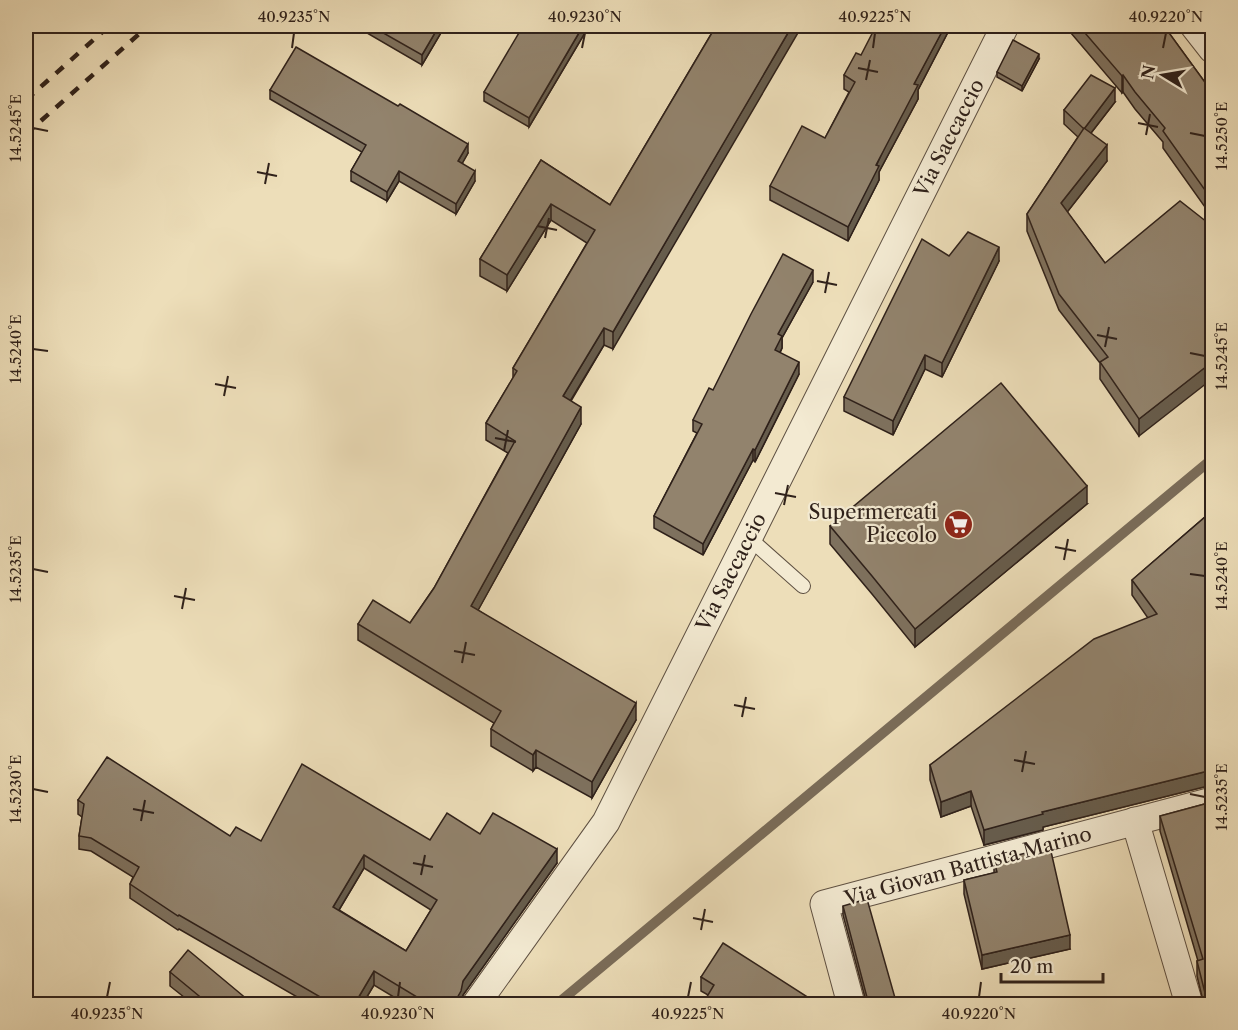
<svg xmlns="http://www.w3.org/2000/svg" width="1238" height="1030" font-family="'Libre Caslon Text',serif">
<style>
.lines{fill:none;stroke-linecap:round;stroke-linejoin:round}
.stream{stroke:#7a6c59;stroke-width:10}
.lane-casing{stroke:#5e5042;stroke-width:16}
.street-casing{stroke:#5e5042;stroke-width:29}
.lane{stroke:#f3ead2;stroke-width:14}
.street{stroke:#f3ead2;stroke-width:27}
.rail{stroke:#2f211a;stroke-width:4.5;stroke-dasharray:10 10;stroke-linecap:butt}
.wall{fill:#7e715e;stroke:#2f211a;stroke-width:1.5;fill-rule:evenodd}
.shaded-wall{fill:#665c4c;stroke:#2f211a;stroke-width:1.5}
.building{fill:#92836d;stroke:#2f211a;stroke-width:1.5;fill-rule:evenodd}
.ticks{fill:none;stroke:#2f211a;stroke-width:2}
.labels{text-anchor:middle;stroke-width:4.5;stroke-linejoin:round;paint-order:stroke}
.street-label{font-size:20px;fill:#2f211a;stroke:#f3ead2}
.poi-label{font-size:20px;fill:#2f211a;stroke:#f3ead2;text-anchor:end}
.neatline{fill:none;stroke:#2f211a;stroke-width:2}
.ticks-label{font-size:15px;text-anchor:middle;fill:#2f211a}
</style>
<rect width="100%" height="100%" fill="#eddeb9"/>
<filter id="stains"><feTurbulence type="fractalNoise" baseFrequency=".00333" numOctaves="4"/><feColorMatrix values="0 0 0 0 .2 0 0 0 0 .09 0 0 0 0 .02 0 0 0 .5 -.17"/></filter>
<radialGradient id="worn" r=".72"><stop offset=".6" stop-color="#630" stop-opacity="0"/><stop offset="1" stop-color="#630" stop-opacity=".3"/></radialGradient>
<g class="lines">
<polyline class="stream" points="557,1004 1212,459"/>
<defs>
<polyline id="lane" points="749,538 803,586"/>
<g id="street">
<polyline points="1194,26 1212,49"/>
<polyline points="1135,821 1189,1004"/>
<polyline points="476,1004 606,822 1005,26"/>
<polyline points="851,1004 824,904 1212,801"/>
</g>
</defs>
<use href="#lane" class="lane-casing"/>
<use href="#street" class="street-casing"/>
<use href="#lane" class="lane"/>
<use href="#street" class="street"/>
<g class="rail">
<polyline points="26,100 109,26"/>
<polyline points="26,134 148,26"/>
</g>
</g>
<g class="wall">
<polygon points="355,26 445,26 422,65"/>
<polygon points="589,26 529,127 484,101 484,92"/>
<polygon points="716,26 613,349 604,345 571,401 581,424 478,610 636,720 592,798 536,767 533,771 491,746 491,729 494,723 358,640 358,624 410,623 434,588 508,453 486,440 486,423 513,378 513,368 587,243 551,220 507,291 480,276 480,259 541,160 610,205"/>
<polygon points="947,26 947,34 918,90 918,99 879,172 879,180 848,241 770,200 770,186 825,138 849,92 844,89 844,75 861,55"/>
<polygon points="1065,26 1164,26 1212,92 1212,217 1163,148 1163,142 1135,109 1123,92 1122,93"/>
<polygon points="1039,59 1022,91 997,77 997,72"/>
<polygon points="270,90 468,153 462,163 475,181 456,214 399,181 387,201 351,181 351,171 362,152 270,99"/>
<polygon points="1115,102 1091,133 1107,161 1067,212 1105,263 1212,226 1139,436 1100,379 1100,363 1059,310 1027,231 1027,214 1078,137 1064,124 1064,110"/>
<polygon points="949,256 999,261 942,377 925,369 893,435 844,411 844,397"/>
<polygon points="813,282 782,338 782,348 780,353 799,374 755,462 753,460 703,555 654,528 654,516 697,433 693,431 693,420"/>
<polygon points="1087,504 915,647 872,594 830,544 830,526"/>
<polygon points="1212,511 1212,786 1208,786 1043,827 1043,830 984,845 971,806 941,817 930,780 930,765 1148,618 1132,595 1132,580"/>
<path d="M78,800l152,36 31,5 169,-1 50,-6 77,29 -94,132 -2,10h-54l-33,-20 -12,20h-51l-132,-76 -1,1 -48,-32v-14l3,-7 -42,-26 -12,-2v-13l3,-19 -4,-3zM364,868l67,42 -25,41 -67,-41z"/>
<polygon points="1212,802 1212,1005 1204,1005 1197,976 1197,961 1198,961 1160,831 1160,816"/>
<polygon points="994,861 1070,949 982,969 964,894 964,880 994,873"/>
<polygon points="843,906 897,1005 867,1005 843,915"/>
<polygon points="170,972 254,1005 194,1005 170,986"/>
<polygon points="701,977 820,1005 708,995 701,991"/>
</g>
<g class="shaded-wall">
<polygon points="439,26 445,26 422,65 422,55"/>
<polygon points="583,26 589,26 529,127 529,118"/>
<polygon points="792,26 802,26 613,349 613,332"/>
<polygon points="945,26 947,26 947,34 918,90 918,99 879,172 879,180 848,241 848,227 914,84"/>
<polygon points="1039,54 1039,59 1022,91 1022,86"/>
<polygon points="1123,75 1123,92 1122,93 1122,76"/>
<polygon points="1115,88 1115,102 1084,142 1084,129"/>
<polygon points="468,144 468,153 458,171 458,161"/>
<polygon points="1107,145 1107,161 1061,220 1061,203"/>
<polygon points="399,171 399,181 387,201 387,192"/>
<polygon points="475,171 475,181 456,214 456,204"/>
<polygon points="551,204 551,220 507,291 507,275"/>
<polygon points="999,247 999,261 942,377 942,363"/>
<polygon points="813,270 813,282 782,338 782,348 775,362 775,350 778,334"/>
<polygon points="604,328 604,345 563,413 563,396"/>
<polygon points="925,355 925,369 893,435 893,421"/>
<polygon points="799,362 799,374 755,462 755,450"/>
<polygon points="1212,362 1212,379 1139,436 1139,419"/>
<polygon points="581,407 581,424 471,623 471,606"/>
<polygon points="753,449 753,460 703,555 703,544"/>
<polygon points="1087,486 1087,504 915,647 915,629"/>
<polygon points="636,703 636,720 592,798 592,782"/>
<polygon points="536,750 536,767 533,771 533,755"/>
<polygon points="1208,771 1208,786 1043,827 1043,830 984,845 984,830 1042,812"/>
<polygon points="971,791 971,806 941,817 941,802"/>
<polygon points="557,849 557,863 463,995 461,1005 453,1005 463,981"/>
<polygon points="364,855 364,868 333,920 333,907"/>
<polygon points="1070,935 1070,949 982,969 982,955"/>
<polygon points="374,971 374,985 362,1005 354,1005"/>
</g>
<g class="building">
<polygon points="371,26 439,26 422,55"/>
<polygon points="523,26 583,26 529,118 484,92"/>
<polygon points="716,26 792,26 613,332 604,328 563,396 581,407 471,606 636,703 592,782 536,750 533,755 491,729 501,711 358,624 373,600 410,623 434,588 515,441 486,423 517,371 513,368 595,230 551,204 507,275 480,259 541,160 610,205"/>
<polygon points="876,26 945,26 914,84 918,85 876,165 879,166 848,227 770,186 802,126 825,138 855,82 844,75 856,53 861,55"/>
<polygon points="1079,26 1164,26 1212,92 1212,200 1163,131 1165,128 1135,92 1123,75 1122,76"/>
<polygon points="1013,40 1039,54 1022,86 997,72"/>
<polygon points="296,47 398,106 400,104 468,144 458,161 475,171 456,204 399,171 387,192 351,171 366,145 270,90"/>
<polygon points="1091,75 1115,88 1084,129 1064,110"/>
<polygon points="1084,128 1107,145 1061,203 1105,263 1180,201 1212,226 1212,362 1139,419 1100,362 1108,357 1059,294 1027,214"/>
<polygon points="968,232 999,247 942,363 925,355 893,421 844,397 922,239 949,256"/>
<polygon points="783,254 813,270 778,334 782,336 775,350 799,362 755,450 753,449 703,544 654,516 702,424 693,420 709,388 713,390 751,314"/>
<polygon points="1001,383 1087,486 915,629 872,576 830,526"/>
<polygon points="1212,511 1212,771 1208,771 1042,812 1043,814 984,830 971,791 941,802 930,765 1094,639 1157,614 1132,580"/>
<path d="M107,757l123,79 6,-9 25,14 41,-77 128,76 17,-27 33,21 13,-21 64,36 -94,132 -2,10 -8,14h-23l-56,-34 -20,34h-20l-155,-90 -1,1 -48,-32 9,-17 -48,-29 -12,-2 5,-32 -6,-4zM364,855l73,45 -31,51 -73,-44z"/>
<polygon points="1212,802 1212,1005 1208,1005 1197,961 1203,959 1160,816"/>
<polygon points="1050,847 1070,935 982,955 964,880 997,872 994,861"/>
<polygon points="867,899 897,1005 869,1005 843,906"/>
<polygon points="723,943 820,1005 702,1005 714,985 701,977"/>
<polygon points="188,950 254,1005 210,1005 170,972"/>
</g>
<path class="ticks" d="M292,48l2,-15M582,48l3,-15M873,48l2,-15M1163,48l3,-15M858,68l20,4M866,80l4,-20M1138,123l20,4M33,128l15,3M1190,133l15,3M1146,135l4,-21M257,172l20,4M265,184l4,-21M537,226l20,4M545,238l4,-20M817,281l20,4M825,293l4,-21M1097,335l20,4M1105,347l4,-20M33,349l15,2M1190,353l15,3M215,384l21,4M224,396l4,-20M495,438l21,4M504,451l4,-21M775,493l21,4M784,505l4,-20M1055,547l21,4M1064,560l4,-21M33,569l15,3M1190,574l15,2M174,596l21,4M182,609l4,-21M454,651l21,4M462,663l4,-21M734,705l21,4M742,717l4,-20M1014,760l21,4M1022,772l4,-21M33,789l15,3M1190,794l15,3M133,809l21,4M141,821l4,-21M413,863l20,4M421,875l4,-20M693,918l20,4M701,930l4,-21M107,997l3,-15M398,997l2,-15M688,997l3,-15M979,997l2,-15"/>
<defs>
<symbol id="supermarket-disc" viewBox="-11 -11 22 22"><circle r="9.5" fill="#8f2418" stroke="#f3ead2"/><path d="M-6-5.5h2.5l.6 2H6L4.5 2H-2.5L-4.4-4H-6ZM-1.5 3.2a1.3 1.3 0 1 0 .1 0ZM3 3.2a1.3 1.3 0 1 0 .1 0Z" fill="#fff"/></symbol>
</defs>
<g fill-rule="evenodd">
<use href="#supermarket-disc" x="942" y="508" width="33" height="33"/>
</g>
<g class="labels">
<g class="street-label">
<text transform="translate(949 138) rotate(-63)" y="7">Via Saccaccio</text>
<text transform="translate(731 572) rotate(-63)" y="7">Via Saccaccio</text>
<text transform="translate(968 866) rotate(-15)" y="7">Via Giovan Battista Marino</text>
</g>
<g class="poi-label">
<text x="937" y="519">Supermercati<tspan x="937" dy="23">Piccolo</tspan></text>
</g>
</g>
<rect width="1238" height="1030" fill="none" stroke="#eddeb9" stroke-width="66"/>
<g transform="translate(1163 75) rotate(281)" stroke="#f3ead2" stroke-width="4.5" paint-order="stroke">
<path d="M0-4.5L10 22L0 15L-10 22Z" fill="#2f211a"/>
<text y="-9" font-size="16" font-weight="bold" text-anchor="middle" fill="#2f211a">N</text>
</g>
<path d="M1001 973v9h102v-9" fill="none" stroke="#2f211a" stroke-width="3"/>
<text x="1010" y="973" font-size="18" fill="#2f211a" stroke="#f3ead2" stroke-width="4.5" paint-order="stroke">20 m</text>
<rect x="33" y="33" width="1172" height="964" class="neatline"/>
<g class="ticks-label">
<text x="294" y="22">40.9235°N</text>
<text x="585" y="22">40.9230°N</text>
<text x="875" y="22">40.9225°N</text>
<text x="1166" y="22">40.9220°N</text>
<text transform="translate(16 128) rotate(-90)" y="5">14.5245°E</text>
<text transform="translate(1222 136) rotate(-90)" y="5">14.5250°E</text>
<text transform="translate(16 349) rotate(-90)" y="5">14.5240°E</text>
<text transform="translate(1222 356) rotate(-90)" y="5">14.5245°E</text>
<text transform="translate(16 569) rotate(-90)" y="5">14.5235°E</text>
<text transform="translate(1222 576) rotate(-90)" y="5">14.5240°E</text>
<text transform="translate(16 789) rotate(-90)" y="5">14.5230°E</text>
<text transform="translate(1222 797) rotate(-90)" y="5">14.5235°E</text>
<text x="107" y="1019">40.9235°N</text>
<text x="398" y="1019">40.9230°N</text>
<text x="688" y="1019">40.9225°N</text>
<text x="979" y="1019">40.9220°N</text>
</g>
<rect width="100%" height="100%" filter="url(#stains)"/>
<rect width="100%" height="100%" fill="url(#worn)"/>
</svg>
